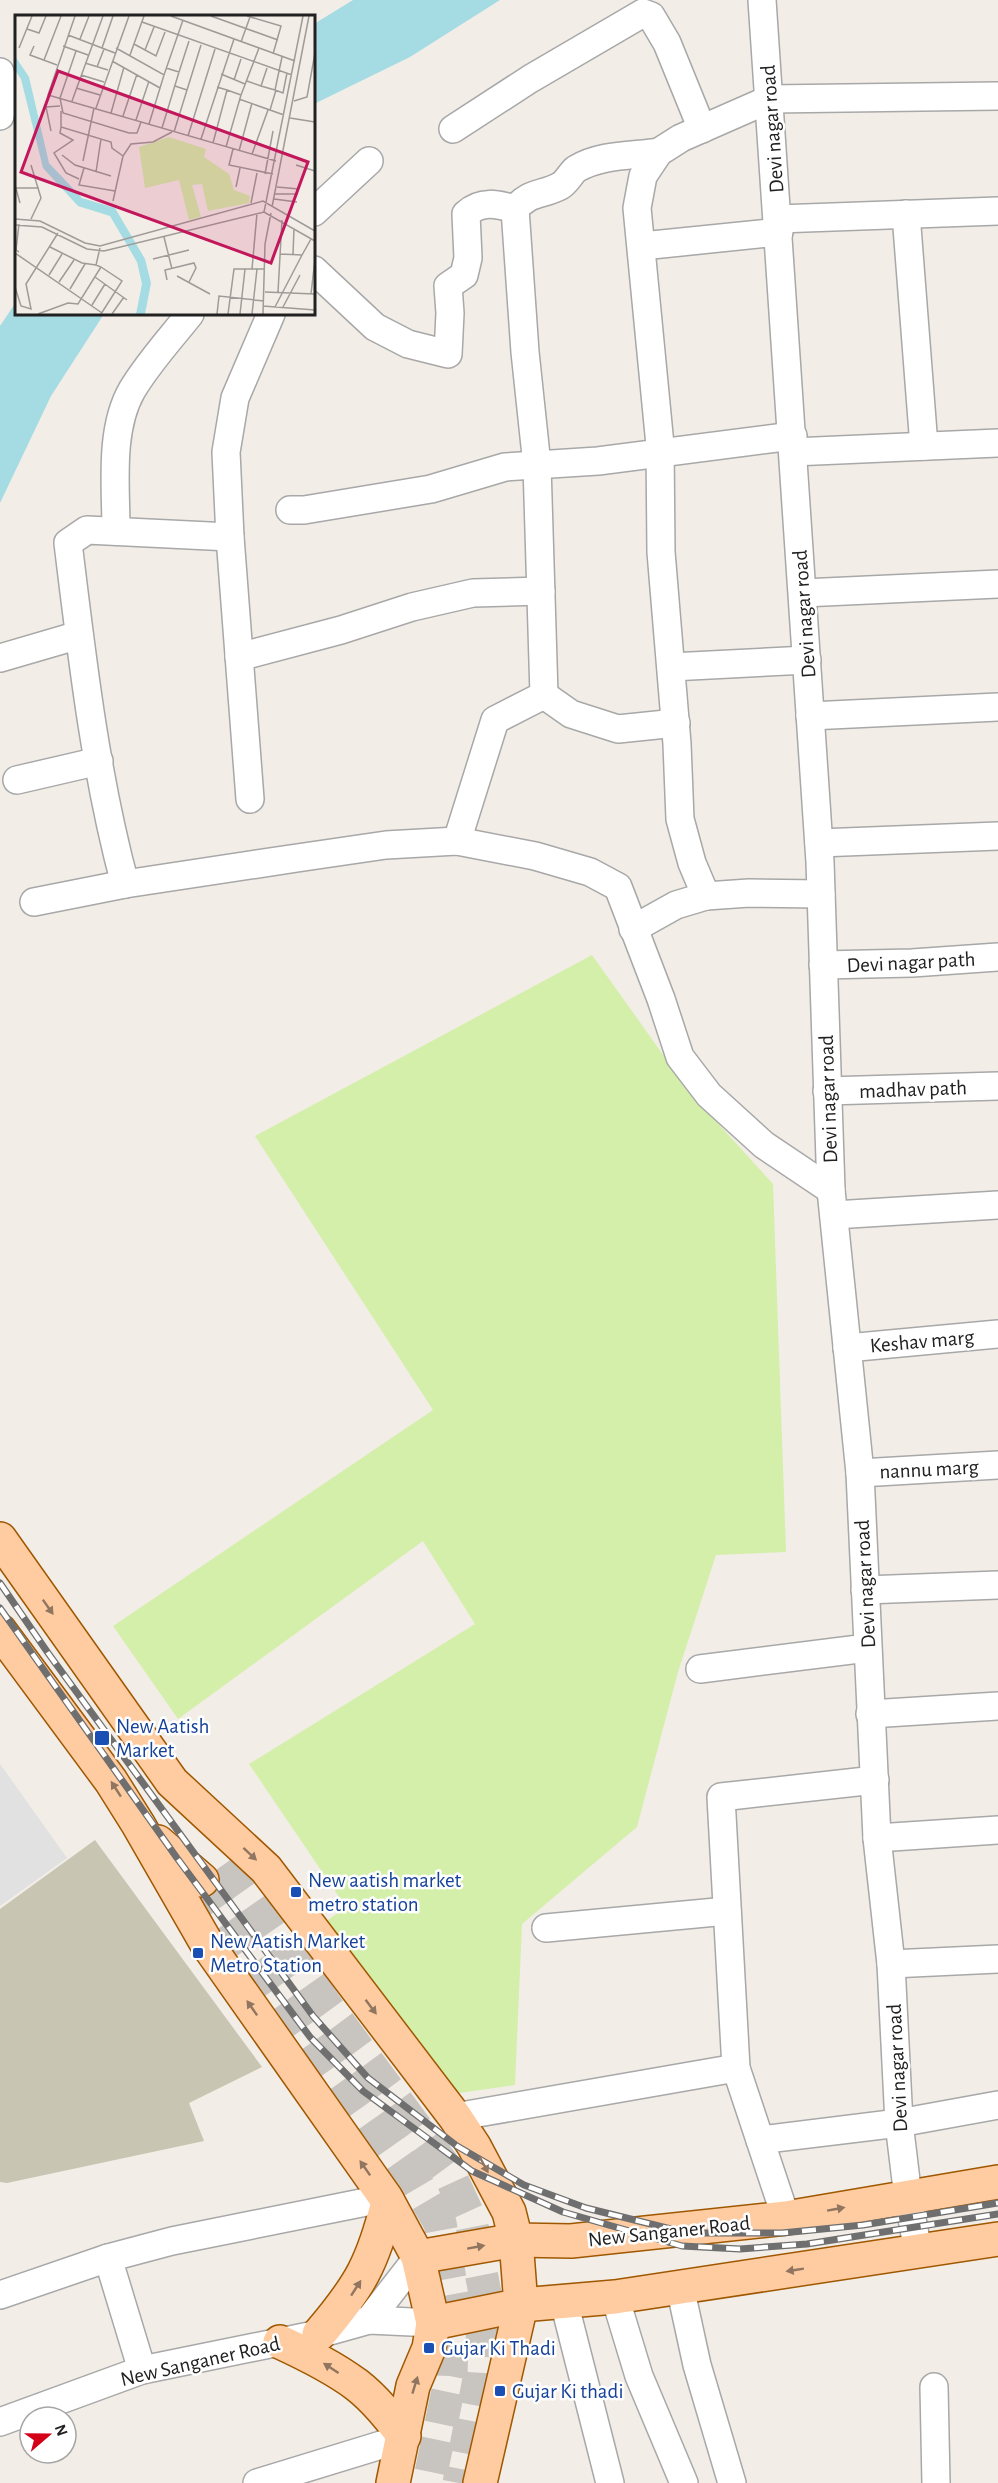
<svg xmlns="http://www.w3.org/2000/svg" width="998" height="2483" font-family="'Alegreya Sans',sans-serif">
<style>
.construction{fill:#c8c5b2}
.grass{fill:#d4efaa}
.parking{fill:#e1e1e1}
.water{fill:#a5dce3}
.lines{fill:none;stroke-linecap:round;stroke-linejoin:round}
.major-tunnel{stroke:#c8c4bf;stroke-width:33;stroke-dasharray:33 16;stroke-linecap:butt}
.minor-casing{stroke:#a8a8a8;stroke-width:30}
.major-casing{stroke:#9f5800;stroke-width:36}
.minor{stroke:#fff;stroke-width:27}
.major{stroke:#ffcba0;stroke-width:33}
.rail-casing{stroke:#6f6f6f;stroke-width:7}
.rail{stroke:#fff;stroke-width:4.5;stroke-dasharray:14;stroke-linecap:butt}
.oneway{fill:#907660}
.transit-dot{fill:#1a4fb4;stroke:#fff;stroke-width:2}
.labels{text-anchor:middle;stroke-width:5;stroke-linejoin:round;paint-order:stroke}
.street-label{font-size:21px;fill:#212121;stroke:#fff}
.transit-label{font-size:21px;fill:#164399;stroke:#fff;text-anchor:start}
.inset-road{fill:none;stroke:#9e9b98;stroke-width:1.5}
.view{fill:#c2185b;fill-opacity:0.15;stroke:#c2185b;stroke-width:3}
.inset-edge{fill:none;stroke:#212121;stroke-width:3}
</style>
<rect width="100%" height="100%" fill="#f2ede7"/>
<polygon class="construction" points="95,1840 262,2067 189,2103 204,2141 7,2183 0,2182 0,1909"/>
<polygon class="grass" points="592,955 691,1094 773,1184 786,1552 716,1555 678,1672 637,1827 522,1924 515,2085 452,2094 325,1922 346,1907 249,1764 475,1624 423,1541 178,1719 113,1626 433,1410 255,1136"/>
<polygon class="parking" points="0,1764 67,1858 0,1906"/>
<g class="water">
<polygon points="353,0 500,0 410,57 314,104 314,24"/>
<polygon points="16,302 16,314 104,314 51,396 0,503 0,326"/>
</g>
<g class="lines">
<g class="major-tunnel">
<polyline points="226,1863 325,2004 448,2171 471,2221 485,2293 480,2374 459,2483"/>
<polyline points="202,1880 417,2184 440,2223 453,2296 451,2376 429,2483"/>
</g>
<defs>
<g id="minor">
<polyline points="762,0 820,862 831,1190 860,1473 877,1838 891,1964 899,2123 908,2197 918,2251"/>
<polyline points="0,72 5,93 0,116"/>
<polyline points="453,129 530,79 643,13 651,16 667,43 702,129"/>
<polyline points="314,212 369,161"/>
<polyline points="906,214 924,446"/>
<polyline points="778,219 998,211"/>
<polyline points="642,246 779,232"/>
<path d="M314,270l61,57 33,17 40,10 2,-41 -2,-27 16,-11 4,-17 -2,-44c15,-14 31,-10 49,-5"/>
<polyline points="793,452 998,443"/>
<polyline points="290,510 304,510 431,489 505,467 598,461 793,436"/>
<path d="M116,531c0,-44 -7,-101 16,-141 16,-27 39,-52 58,-76"/>
<polyline points="803,593 998,584"/>
<polyline points="239,657 341,630 412,607 473,593 541,591"/>
<polyline points="0,658 79,635"/>
<polyline points="671,667 807,660"/>
<polyline points="544,695 571,714 618,729 676,723"/>
<polyline points="810,716 998,707"/>
<polyline points="17,780 99,761"/>
<polyline points="250,799 230,537 226,452 235,398 271,314"/>
<path d="M457,841l38,-121 49,-25 -7,-230 -12,-113 -10,-143c15,-18 26,-13 45,-23 7,-4 10,-12 16,-17 25,-15 56,-13 83,-17"/>
<polyline points="819,843 998,836"/>
<path d="M125,884c-30,-111 -43,-227 -57,-341l19,-13 143,7"/>
<polyline points="821,894 749,893 706,896 692,863 680,819 677,744 661,552 660,445 637,208 643,176 659,152 681,138 770,99 998,96"/>
<polyline points="34,902 125,884 297,858 386,845 457,841 535,856 590,872 618,887 661,999 680,1057 709,1095 764,1145 831,1190"/>
<polyline points="633,929 676,905 706,896"/>
<polyline points="823,965 912,963 998,957"/>
<polyline points="827,1091 998,1086"/>
<polyline points="834,1215 998,1205"/>
<polyline points="847,1348 998,1334"/>
<polyline points="860,1473 998,1465"/>
<polyline points="865,1590 998,1585"/>
<polyline points="700,1669 867,1648"/>
<polyline points="870,1714 998,1706"/>
<polyline points="877,1838 998,1830"/>
<polyline points="546,1928 727,1911"/>
<polyline points="891,1964 998,1959"/>
<polyline points="455,2117 736,2068"/>
<polyline points="760,2140 899,2123 998,2105"/>
<polyline points="786,2218 736,2068 721,1797 875,1780"/>
<polyline points="108,2258 142,2370"/>
<polyline points="680,2287 697,2365 732,2483"/>
<polyline points="0,2295 108,2258 172,2241 386,2198"/>
<polyline points="615,2297 639,2376 684,2483"/>
<polyline points="564,2302 610,2483"/>
<polyline points="369,2320 418,2257"/>
<polyline points="934,2387 936,2483"/>
<polyline points="0,2422 142,2370 319,2334 369,2320 433,2323"/>
<polyline points="257,2483 404,2438"/>
</g>
<g id="major">
<polyline points="0,1539 172,1782 266,1869 455,2117 474,2146 509,2212 516,2240 521,2305 480,2483"/>
<polyline points="0,1631 111,1781 138,1824 207,1944 386,2198 418,2257 433,2323 429,2348 413,2386 393,2483"/>
<polyline points="158,1842 202,1880"/>
<polyline points="418,2257 516,2240 571,2241 786,2218 998,2182"/>
<polyline points="433,2323 521,2305 615,2297 998,2239"/>
<path d="M319,2334c41,-48 54,-71 69,-132"/>
<path d="M280,2342c26,12 53,25 77,43 18,14 33,33 47,51"/>
</g>
</defs>
<use href="#minor" class="minor-casing"/>
<use href="#major" class="major-casing"/>
<use href="#minor" class="minor"/>
<use href="#major" class="major"/>
<defs>
<g id="rail">
<polyline points="0,1583 48,1653 313,2016 368,2078 457,2146 524,2185 586,2208 687,2233 782,2233 863,2225 998,2203"/>
<polyline points="0,1608 177,1858 310,2037 363,2091 472,2171 563,2212 682,2246 740,2249 807,2244 998,2214"/>
</g>
</defs>
<use href="#rail" class="rail-casing"/>
<use href="#rail" class="rail"/>
</g>
<defs><path id="oneway-solid" d="M-6-.8H1V-3.2L6.5 0L1 3.2V.8H-6Z" transform="scale(1.5)"/></defs>
<g class="oneway">
<use href="#oneway-solid" transform="translate(48 1607) rotate(55)"/>
<use href="#oneway-solid" transform="translate(116 1789) rotate(-123)"/>
<use href="#oneway-solid" transform="translate(250 1854) rotate(43)"/>
<use href="#oneway-solid" transform="translate(371 2007) rotate(53)"/>
<use href="#oneway-solid" transform="translate(252 2008) rotate(-125)"/>
<use href="#oneway-solid" transform="translate(484 2165) rotate(62)"/>
<use href="#oneway-solid" transform="translate(365 2168) rotate(-125)"/>
<use href="#oneway-solid" transform="translate(836 2209) rotate(-10)"/>
<use href="#oneway-solid" transform="translate(476 2247) rotate(-10)"/>
<use href="#oneway-solid" transform="translate(795 2270) rotate(171)"/>
<use href="#oneway-solid" transform="translate(356 2288) rotate(-57)"/>
<use href="#oneway-solid" transform="translate(331 2368) rotate(-147)"/>
<use href="#oneway-solid" transform="translate(415 2385) rotate(-73)"/>
</g>
<g class="transit-dot">
<rect x="94" y="1730" width="16" height="16" rx="3"/>
<rect x="290" y="1886" width="12" height="12" rx="3"/>
<rect x="192" y="1947" width="12" height="12" rx="3"/>
<rect x="423" y="2342" width="12" height="12" rx="3"/>
<rect x="494" y="2385" width="12" height="12" rx="3"/>
</g>
<g class="labels">
<g class="street-label">
<text transform="translate(772 129) rotate(-94)" y="7">Devi nagar road</text>
<text transform="translate(804 614) rotate(-94)" y="7">Devi nagar road</text>
<text transform="translate(911 962) rotate(-3)" y="7">Devi nagar path</text>
<text transform="translate(913 1089) rotate(-2)" y="7">madhav path</text>
<text transform="translate(828 1099) rotate(-92)" y="7">Devi nagar road</text>
<text transform="translate(922 1341) rotate(-5)" y="7">Keshav marg</text>
<text transform="translate(929 1469) rotate(-3)" y="7">nannu marg</text>
<text transform="translate(865 1584) rotate(-93)" y="7">Devi nagar road</text>
<text transform="translate(897 2068) rotate(-93)" y="7">Devi nagar road</text>
<text transform="translate(669 2231) rotate(-6)" y="7">New Sanganer Road</text>
<text transform="translate(200 2361) rotate(-13)" y="7">New Sanganer Road</text>
</g>
<g class="transit-label">
<text x="116" y="1733">New Aatish<tspan x="116" dy="24">Market</tspan></text>
<text x="308" y="1887">New aatish market<tspan x="308" dy="24">metro station</tspan></text>
<text x="210" y="1948">New Aatish Market<tspan x="210" dy="24">Metro Station</tspan></text>
<text x="441" y="2355">Gujar Ki Thadi</text>
<text x="512" y="2398">Gujar Ki thadi</text>
</g>
</g>
<g transform="translate(15 15)">
<rect width="300" height="300" fill="#f2ede7"/>
<path d="M154,122l37,12 -2,8 25,17 5,16 16,6 -1,7 -41,8 -6,-27 -10,1 9,32 -12,3 -10,-40 -34,8 -6,-41z" fill="#d4efaa"/>
<path d="M0,41l14,21 20,86 33,35 33,10 30,51 6,24 -6,31h-9l6,-30 -5,-22 -27,-46 -32,-10 -35,-38 -22,-89 -6,-9z" fill="#a5dce3"/>
<path class="inset-road" d="M60,1l-27,79 228,66M156,1l124,45M196,1l67,24M232,1l34,10 -8,28M127,7l150,53M12,14l12,4 7,-17M53,20l47,18M65,24l9,-23M226,27l9,-25M119,29l22,12 9,-24M19,31l-4,9 27,10M48,31l25,9M4,33l13,-32M87,33l11,-32M101,33l48,27 19,-55M130,35l9,-23M61,36l-16,47 3,15 66,20h8l4,-11M115,40l14,-39M29,45l17,-44M97,46l48,27M70,48l23,7M82,52l7,-18M151,53l13,4 10,-31M206,59l24,10M66,60l23,7M219,65l7,-21M232,66l14,5 6,-18M246,71l14,4 7,-33M61,73l24,7M172,75l14,-45M260,75l8,3 4,-20M226,80l18,-47M224,84l45,16M57,86l31,-85M279,86l13,-4 8,-44M81,93l33,-92M255,95l6,-20M46,96v16l50,15 1,6 11,8M96,98l13,-46M108,101l14,-42M275,103l25,4M121,105l13,-39M134,109l15,-49M46,112l-1,6 13,7 -19,13 12,20 13,6M147,113l17,-56M36,116l-5,-24 14,-1M159,117l13,-42 -12,-4M173,121l27,-87M186,124l33,-100M198,128l14,-53 -10,-3M211,132l15,-52 -14,-5M218,134l-4,16 44,9M224,136l13,-48M237,139l16,-44M47,140l13,10 36,11M68,146l11,-53M16,150l10,33 -10,21M281,150l19,6M69,153l-5,17 36,6M81,157l5,-33M250,159l8,-43M0,170l5,18M221,172l4,-19M262,172l22,2M1,173h23M260,179h23M259,184l23,3M98,186l10,-45 8,-12 22,-2 19,-10M236,188l6,-30M257,192l37,-191M249,197l39,-196M0,204l25,2 45,22 15,3 163,-45 52,30M0,210l27,2 45,22 17,2 160,-39 51,29M149,222l8,32M35,232l32,16 14,2M4,237l-3,-2 3,-26M0,238l87,60M265,239l22,1 9,-16M278,239l1,-26M138,244l36,-9M86,252l21,14 -21,33M237,254l5,-56M34,260l13,-21M162,261l33,18M80,262l32,23M152,265l-2,-10 29,-7 2,5 -7,14M44,267l15,-22M0,272l6,19 10,3 -5,-25 32,-51M55,274l15,-25M250,277l50,2M263,277l4,-72M296,279l4,-35M77,290l13,-21M248,291l52,4M260,292l27,-52M268,292l17,-32M23,299l30,-11 10,1 23,-37 -5,-2 4,-17M97,299l12,-17M202,299l2,-18 45,5M213,299l6,-45h31M225,299l5,-45M237,299l5,-45M248,299l2,-70 6,-31"/>
<path class="view" d="M43,56l250,91 -37,101 -250,-91z"/>
<rect width="300" height="300" class="inset-edge"/>
</g>
<g transform="translate(48 2435) rotate(70)"><circle r="28" fill="#ffffff" stroke="#a6a6a6" stroke-width="1.5"/>
<path d="M0-4.5L10 22L0 15L-10 22Z" fill="#d30017"/>
<text y="-9" font-size="16" font-weight="bold" text-anchor="middle" fill="#212121">N</text>
</g>
</svg>
